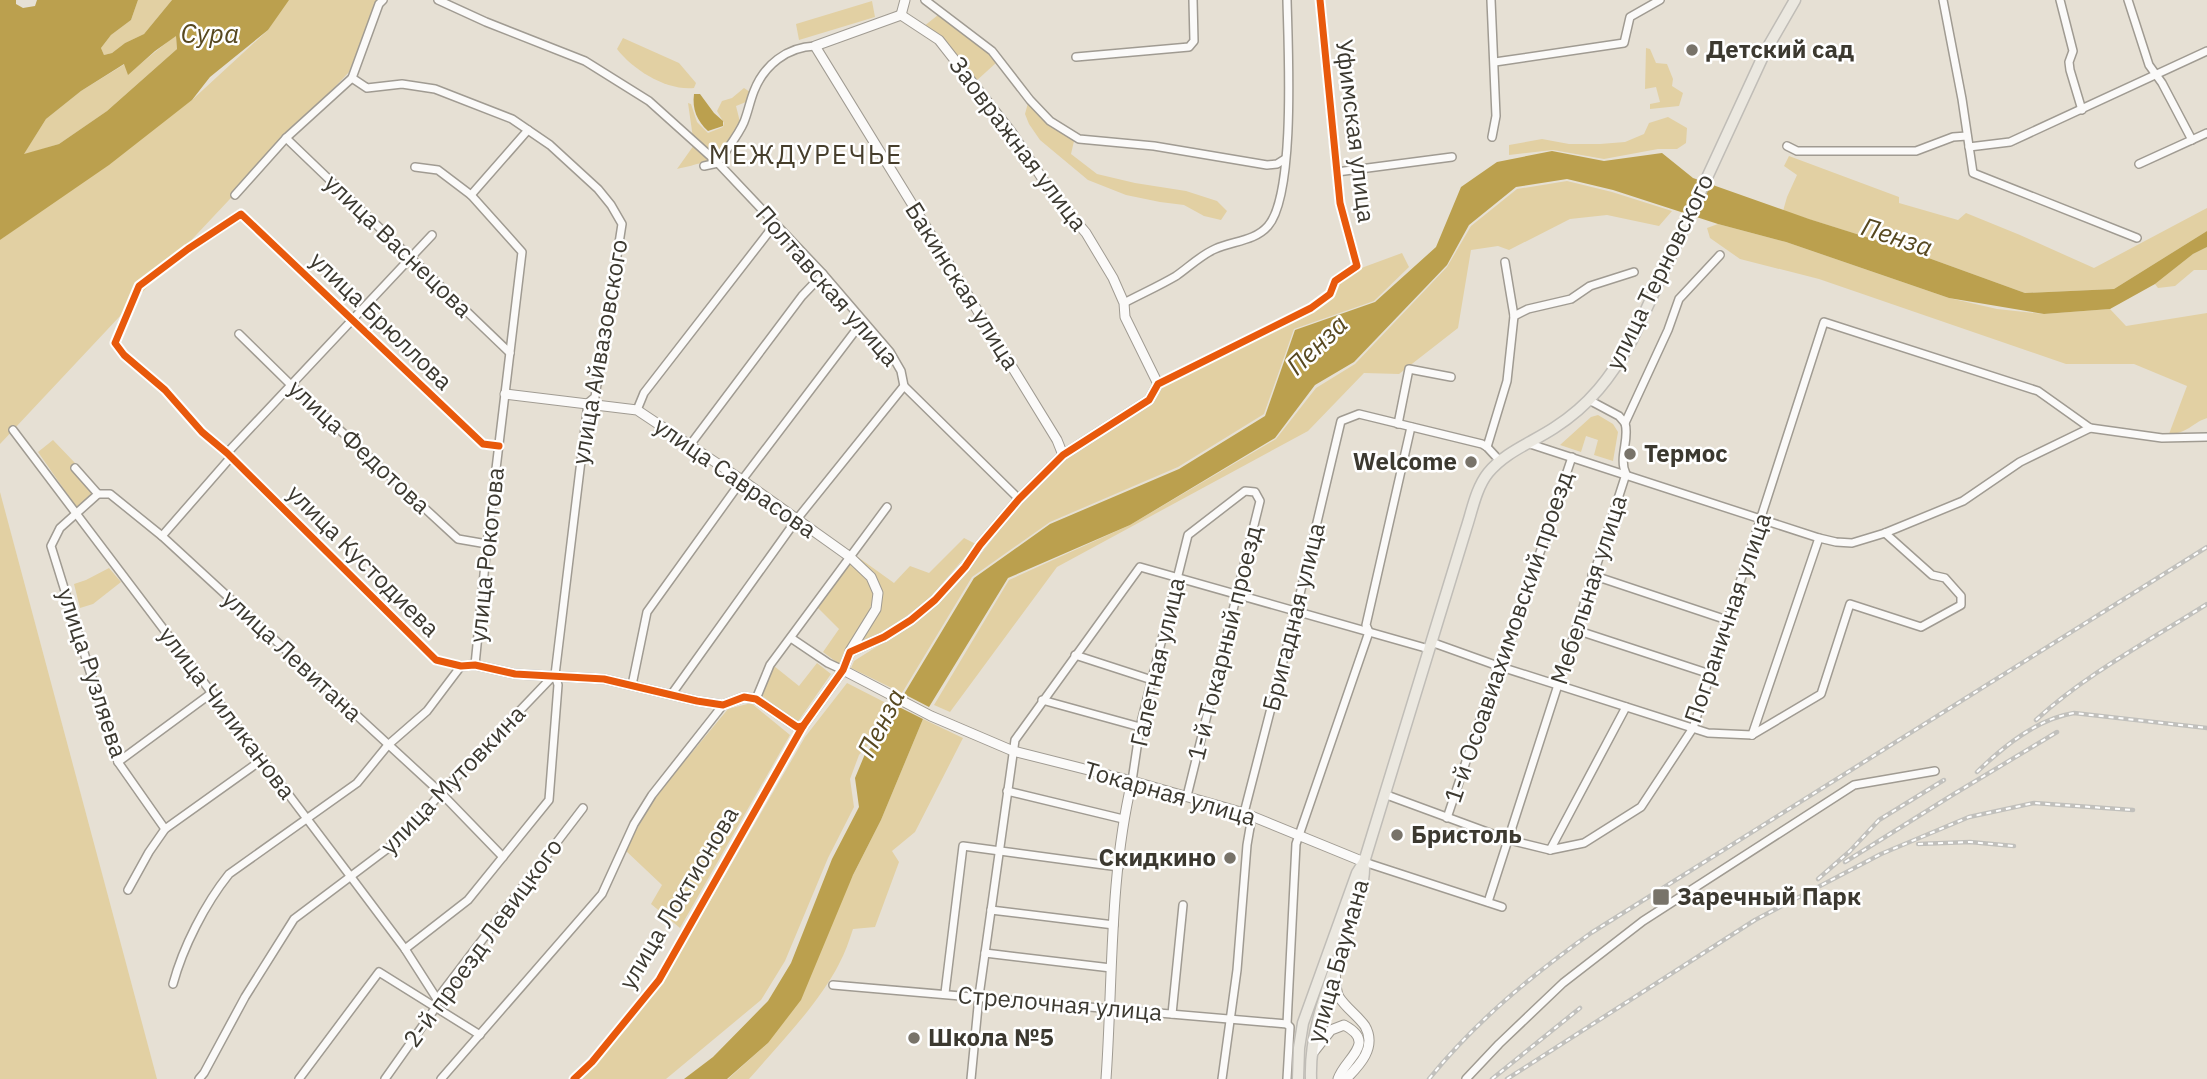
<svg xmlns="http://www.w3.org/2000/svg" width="2207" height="1079" font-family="'IBM Plex Sans',sans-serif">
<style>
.green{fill:#e2d0a3}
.water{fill:#bba04e;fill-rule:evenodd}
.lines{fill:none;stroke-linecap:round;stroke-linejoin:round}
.minor-casing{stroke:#a09b92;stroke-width:10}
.tertiary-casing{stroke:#a09b92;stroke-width:11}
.primary-casing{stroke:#c0bdb7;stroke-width:13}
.minor{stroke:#fbfaf9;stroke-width:7}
.tertiary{stroke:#fbfaf9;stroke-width:9}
.primary{stroke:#ebe8e0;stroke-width:10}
.rail-casing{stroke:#c1c0bc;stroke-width:4.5}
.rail{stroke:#fff;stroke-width:2;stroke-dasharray:5;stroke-linecap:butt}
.cycleway-casing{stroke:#fff;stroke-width:11}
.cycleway{stroke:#e8590c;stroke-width:7}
.poi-dot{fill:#787369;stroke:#fff;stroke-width:2.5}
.labels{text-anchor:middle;stroke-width:5;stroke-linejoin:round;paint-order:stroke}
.poi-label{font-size:24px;font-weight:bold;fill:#3c3930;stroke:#fff;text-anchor:start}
.street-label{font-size:24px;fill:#3c3930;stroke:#fff}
.water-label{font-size:26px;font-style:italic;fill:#574820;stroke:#fff}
.neighbourhood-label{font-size:26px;letter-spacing:2px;fill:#463e2c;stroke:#fff}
</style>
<rect width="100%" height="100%" fill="#e6e0d4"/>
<g class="green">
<polygon points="138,0 172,0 144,34 125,43 112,53 104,55 101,48 111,35 131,20"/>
<polygon points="287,0 378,0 349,72 0,444 0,240 192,100 268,30"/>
<polygon points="872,1 875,17 799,40 796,24"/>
<polygon points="938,15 989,53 997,62 975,82 923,27"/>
<polygon points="176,35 177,49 107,111 59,144 23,155 46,119 81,91 125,64 128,74"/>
<path d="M623,38l56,25 17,20 -2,5c-27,3 -61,-18 -77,-39z"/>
<polygon points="1646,48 1650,49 1656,63 1667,64 1673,79 1672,86 1683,93 1679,106 1650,109 1650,104 1660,102 1656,87 1645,89"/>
<path d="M744,88l6,4 -4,10 -10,4 4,16c-24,37 -19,37 -63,47l17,-24 -6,-42 3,1 6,18 11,11 15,-6 1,-4 -7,-12 5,-10 10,-3z"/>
<polygon points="1028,103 1048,124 1074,141 1071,154 1097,174 1135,183 1186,191 1217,201 1227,211 1221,220 1204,216 1184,205 1160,202 1126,195 1088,180 1040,140 1029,124 1025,114"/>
<polygon points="1668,117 1687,128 1686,143 1677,149 1658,149 1604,159 1553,150 1509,155 1509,145 1542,139 1569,144 1600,144 1625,142 1644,134 1649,123"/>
<polygon points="1789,156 1899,197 1899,203 1958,220 1966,213 2020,235 2094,268 2207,208 2207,231 2114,289 2025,293 1901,248 1783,211 1787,197 1797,175 1784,166"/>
<polygon points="1567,181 1612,192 1672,211 1659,226 1607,215 1570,219 1509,250 1498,246 1471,250 1458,328 1399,374 1364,373 1308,431 1057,567 950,712 934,705 1009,580 1130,525 1276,439 1316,388 1355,364 1447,267 1471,226 1517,189"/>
<path d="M1718,224l68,18 163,56 48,11 47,5 66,-5 16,17 81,-13v105c-17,6 -18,15 -38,16l18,-48 -53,-22h-68l-247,-85 -79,-20 -30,-21 -3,-10z"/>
<polygon points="2207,247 2207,270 2194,270 2175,286 2158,288 2155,284 2193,254"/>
<polygon points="1402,253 1409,267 1374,301 1294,329 1264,414 1178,467 1050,522 972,577 902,693 851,668 854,661 914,623 958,583 1028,494 1074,451 1150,405 1161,386 1334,297 1338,281 1364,267"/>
<polygon points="1598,415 1613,424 1618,432 1613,461 1594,455 1598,440 1586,436 1581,452 1560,445 1591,417"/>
<polygon points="53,440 75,463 71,469 93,494 77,508 38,452"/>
<polygon points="0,492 157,1079 0,1079"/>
<path d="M964,538l12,6 -47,55 -45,34 -26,12c29,-44 34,-48 -3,-90l39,28 16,-17 19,7z"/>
<path d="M849,563c9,8 22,18 24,31 2,15 -26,55 -34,70l-16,-12 16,-23 -22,-22z"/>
<polygon points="109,568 121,582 93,604 80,608 74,584 86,580"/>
<polygon points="817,663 831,674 797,723 761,695 774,666 799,686"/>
<polygon points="847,683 890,705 874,739 859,755 850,779 854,807 828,858 785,961 761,1000 666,1079 582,1079 629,1026 665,979 805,737"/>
<polygon points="751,703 790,735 680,928 651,904 662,885 625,850 655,797 728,709"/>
<path d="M923,719l40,19 -48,94 -23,19 7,11 -24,65 -22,2c-4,12 -8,24 -14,35 -21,41 -60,80 -90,115h-21l40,-36 113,-223z"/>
</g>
<g class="water">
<path d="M0,0h16v4l7,4 12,-2 2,-6h101l-7,20 -20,15 -10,13 3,7 8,-2 13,-10 19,-9 28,-34h117l-21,30 -58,47 -18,23 -83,65 -109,75zM176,36l1,13 -70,62 -48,33 -35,10 22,-35 35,-28 43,-27 4,11 27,-24z"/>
<path d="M694,94h6l14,19 9,8v5l-15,5c-11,-10 -16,-22 -14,-37z"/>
<polygon points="1552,151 1604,161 1662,153 1693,178 1809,219 1901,248 2025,293 2114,289 2207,231 2207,247 2193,254 2155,284 2110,309 2044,314 1949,298 1786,242 1718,224 1613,190 1567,179 1516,187 1469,225 1447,265 1354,362 1315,385 1275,438 1130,525 1008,578 929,707 904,694 974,578 1050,524 1179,469 1265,416 1295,330 1375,302 1436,247 1461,187 1497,162"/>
<polygon points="897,706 923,719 881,820 853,875 801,1000 768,1043 727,1079 684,1079 713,1057 768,1001 791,963 832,859 859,807 855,778 865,754 878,740"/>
</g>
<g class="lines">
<defs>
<g id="minor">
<polyline points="438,0 486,22 585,61 649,101 718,163 823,274 890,352 901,371 904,386 1019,499"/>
<polyline points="925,0 992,51 1030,100 1050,121 1079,139 1154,146 1267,165 1277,164 1285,159"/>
<polyline points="1491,0 1496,116 1492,137"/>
<polyline points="1943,0 1962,99 1973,173 2137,238"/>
<polyline points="2060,0 2073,51 2069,62 2070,70 2082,110"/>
<polyline points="2128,0 2149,65 2162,83 2192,140"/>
<polyline points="1076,57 1189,47 1194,41 1193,0"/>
<polyline points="1495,62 1624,43 1630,17 1660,0"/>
<polyline points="352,78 367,88 402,84 435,89 512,119 550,145 598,189 611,205 622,224 595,397 588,403 555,675 558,685 549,800 468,900 405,949"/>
<polyline points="286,138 510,353"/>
<polyline points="1787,146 1797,151 1916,151 1953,137 1967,136"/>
<polyline points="1969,147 2010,142 2207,51"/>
<path d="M718,163c8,-13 20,-27 26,-41 4,-10 6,-21 10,-31 10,-26 33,-44 61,-45"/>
<polyline points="2139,164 2207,133"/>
<polyline points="704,166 718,163"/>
<polyline points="415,167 438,170 471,195 522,252 487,544 475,665"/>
<polyline points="1337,172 1452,157"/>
<polyline points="235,195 286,138 352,78 379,4 383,0"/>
<polyline points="471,195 528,130"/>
<path d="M1124,303c17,-9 35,-17 52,-27 13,-9 25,-21 39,-27 18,-8 40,-8 53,-23 28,-32 20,-180 19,-226"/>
<polyline points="1514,316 1528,309 1571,299 1590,286 1634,272"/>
<polyline points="239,334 291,385 458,539 487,544"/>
<polyline points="1158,384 1311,308 1330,294 1335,281 1357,266 1340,203 1320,0"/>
<polyline points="1589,400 1619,416 1625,423"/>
<polyline points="637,410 644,393 775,224"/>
<polyline points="1398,424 1409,369 1451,377"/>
<polyline points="13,430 351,877 405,949 437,999"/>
<polyline points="1527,443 1819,538 1836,542 1852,543 1885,533 1963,501 2020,462 2090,428"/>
<polyline points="690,445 802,296 823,274"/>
<polyline points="1487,447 1507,381 1514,316 1505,262"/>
<polyline points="227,453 432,235"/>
<polyline points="75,468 98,494 110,494 162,536 441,793 503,857"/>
<polyline points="98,494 60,528 51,546 118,762 165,829"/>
<polyline points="162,536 231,457"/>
<polyline points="1592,575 1727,620"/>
<polyline points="1576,630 1710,674"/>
<polyline points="791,638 828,663 843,670"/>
<polyline points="1431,642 1498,666 1708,733 1752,735"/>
<polyline points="1075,655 1152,680"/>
<polyline points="632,685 647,612 742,480 862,322"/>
<polyline points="671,695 797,519 904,386"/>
<polyline points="756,699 770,665 887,507"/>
<polyline points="1042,700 1140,727"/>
<polyline points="1752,735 1821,694 1850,604 1921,627 1961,605 1961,596 1945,578 1932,575 1885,533"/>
<polyline points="1752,735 1819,538"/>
<polyline points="118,762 213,692"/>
<polyline points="1132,781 1140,727 1188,535 1245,491 1255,492 1260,501 1187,796"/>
<polyline points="1007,791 1123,819"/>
<polyline points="1384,794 1509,840 1550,850 1584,843 1641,807 1693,728 1824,322 2038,391 2090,428 2162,438 2207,437"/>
<polyline points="1244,813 1296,611 1341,421 1359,414 1482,444 1487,447 1499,460"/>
<polyline points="1447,818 1498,666 1504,660 1572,457"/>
<polyline points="1550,850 1626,707"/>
<polyline points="1364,862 1502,907"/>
<polyline points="128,890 149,852 165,829 263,759"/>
<path d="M1488,902l138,-428c-8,-17 4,-34 -1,-51l43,-93 11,-31 41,-44"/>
<polyline points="991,910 1114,925"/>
<polyline points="985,953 1111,968"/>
<path d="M173,984c10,-37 32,-80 56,-110l128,-91 31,-38 39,-34 34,-45 -25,-6 -209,-207 -25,-21 -37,-42 -41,-35 -9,-12 24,-57 49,-37 53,-35 242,230 16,2"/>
<polyline points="833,985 1287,1024"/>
<polyline points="945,993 963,846 1119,867"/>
<polyline points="1172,1014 1183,905"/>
<polyline points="199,1079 204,1073 245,997 294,919 403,837 441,793 554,675"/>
<polyline points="299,1079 379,972 480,1035"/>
<polyline points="385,1079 436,1007 437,999 583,808"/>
<polyline points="441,1079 602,894 634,824 652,795 723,705"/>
<polyline points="574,1079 592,1062 659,980 803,726"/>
<polyline points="971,1079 979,996 1015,740 1140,567 1429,649"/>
<polyline points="1222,1079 1237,970 1247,845 1252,816"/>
<polyline points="1287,1079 1290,1027 1287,1024 1296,844 1369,632 1366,625 1411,427"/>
<polyline points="1466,1079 1499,1044 1563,983 1643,921 1854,785 1935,771"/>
</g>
<g id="tertiary">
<polyline points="901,15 815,46 1057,440 1063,455"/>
<polyline points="901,15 905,0"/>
<polyline points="505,394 637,410 742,480 850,557 871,577 878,593 876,609 850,651"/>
<polyline points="461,666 475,665 515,674 604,679 697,701 723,705 744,697 756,699 797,727 803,726 843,670 850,652 884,637 911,620 935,600 965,567 980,545 1019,499 1063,455 1149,400 1158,384 1125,317 1124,303 1113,278 1086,233 1052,193 1012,133 939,40 901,15"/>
<polyline points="843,670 931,716 1013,751 1132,781 1244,813 1364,862"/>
<path d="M1335,970c1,8 0,19 4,27 7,11 19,19 26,29 12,21 -5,39 -19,53"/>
<path d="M1312,1054l19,-24 13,-5c34,18 1,33 -6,54"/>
<path d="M1106,1079c7,-99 3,-201 26,-298"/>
</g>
<g id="primary">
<path d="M1298,1079l1,-31 4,-25 54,-150 7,-11 102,-333c6,-18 10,-41 22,-56 17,-21 43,-30 66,-45 36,-23 57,-51 78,-88l133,-288 30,-52"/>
<path d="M1311,1079c-2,-53 22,-103 38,-153 6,-18 15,-38 15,-58"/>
</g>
</defs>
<use href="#minor" class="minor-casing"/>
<use href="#tertiary" class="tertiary-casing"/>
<use href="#primary" class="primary-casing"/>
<use href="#minor" class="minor"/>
<use href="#tertiary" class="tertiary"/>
<use href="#primary" class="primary"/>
<defs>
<g id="rail">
<path d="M2036,720c50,-46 113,-79 171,-116"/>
<path d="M1977,772c27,-26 60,-53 97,-59l133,15"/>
<polyline points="1918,844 1970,842 2014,846"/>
<polyline points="1845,862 1954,794 2057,732"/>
<polyline points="1818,879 1850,851 1879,820 1944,780"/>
<path d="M1429,1079c47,-58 102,-103 162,-146l616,-386"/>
<polyline points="1492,1079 1580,1008"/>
<polyline points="1507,1079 1755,920 1881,854 1969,817 2034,803 2133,810"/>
</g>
</defs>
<use href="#rail" class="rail-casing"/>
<use href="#rail" class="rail"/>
<defs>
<g id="cycleway">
<polyline points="499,446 483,444 241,214 188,249 139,286 115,343 124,355 165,390 202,432 227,453 436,660 461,666 475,665 515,674 604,679 697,701 723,705 744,697 756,699 797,727 803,726"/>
<polyline points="574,1079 592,1062 659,980 803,726 843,670 850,652 884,637 911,620 935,600 965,567 980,545 1019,499 1063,455 1149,400 1158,384 1311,308 1330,294 1335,281 1357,266 1340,203 1320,0"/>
</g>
</defs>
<use href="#cycleway" class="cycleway-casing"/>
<use href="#cycleway" class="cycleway"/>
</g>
<g class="poi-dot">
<circle cx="1692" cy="50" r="7"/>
<circle cx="1630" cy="454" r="7"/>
<circle cx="1471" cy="462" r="7"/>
<circle cx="1397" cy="835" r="7"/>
<circle cx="1230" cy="858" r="7"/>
<rect x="1652" y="888" width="18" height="18" rx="3.5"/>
<circle cx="914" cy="1038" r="7"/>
</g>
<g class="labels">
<g class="poi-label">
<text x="1706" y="58">Детский сад</text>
<text x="1644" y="462">Термос</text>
<text x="1457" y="470" text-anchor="end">Welcome</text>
<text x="1411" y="843">Бристоль</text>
<text x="1216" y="866" text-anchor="end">Скидкино</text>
<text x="1677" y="905">Заречный Парк</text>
<text x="928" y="1046">Школа №5</text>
</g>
<g class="street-label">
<text transform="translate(1355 131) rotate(83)" y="8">Уфимская улица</text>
<text transform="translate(1018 144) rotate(53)" y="8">Заовражная улица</text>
<text transform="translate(398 246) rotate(44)" y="8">улица Васнецова</text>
<text transform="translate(1660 272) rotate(-64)" y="8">улица Терновского</text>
<text transform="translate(827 286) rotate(49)" y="8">Полтавская улица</text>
<text transform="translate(962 286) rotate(58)" y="8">Бакинская улица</text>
<text transform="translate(381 321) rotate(44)" y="8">улица Брюллова</text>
<text transform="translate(600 352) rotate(-80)" y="8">улица Айвазовского</text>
<text transform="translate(359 447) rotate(43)" y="8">улица Федотова</text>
<text transform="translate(735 478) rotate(35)" y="8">улица Саврасова</text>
<text transform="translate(487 555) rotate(-84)" y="8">улица Рокотова</text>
<text transform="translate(363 561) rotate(45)" y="8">улица Кустодиева</text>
<text transform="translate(1589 590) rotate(-72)" y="8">Мебельная улица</text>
<text transform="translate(1294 617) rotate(-76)" y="8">Бригадная улица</text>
<text transform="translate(1728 618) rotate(-71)" y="8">Пограничная улица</text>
<text transform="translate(1509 637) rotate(-71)" y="8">1-й Осоавиахимовский проезд</text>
<text transform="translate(1225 643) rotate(-76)" y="8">1-й Токарный проезд</text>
<text transform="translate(292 656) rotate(43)" y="8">улица Левитана</text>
<text transform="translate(1158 662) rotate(-77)" y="8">Галетная улица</text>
<text transform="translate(92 673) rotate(72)" y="8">улица Рузляева</text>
<text transform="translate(227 713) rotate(53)" y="8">улица Чиликанова</text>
<text transform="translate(453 780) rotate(-46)" y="8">улица Мутовкина</text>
<text transform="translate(1170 794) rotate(16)" y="8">Токарная улица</text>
<text transform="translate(679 898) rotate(-59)" y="8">улица Локтионова</text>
<text transform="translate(483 943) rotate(-54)" y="8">2-й проезд Левицкого</text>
<text transform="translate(1338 961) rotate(-74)" y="8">улица Баумана</text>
<text transform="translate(1060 1004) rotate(5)" y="8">Стрелочная улица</text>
</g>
<g class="water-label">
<text x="210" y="43">Сура</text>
<text transform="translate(1897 237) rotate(18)" y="9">Пенза</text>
<text transform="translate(1317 345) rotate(-44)" y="9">Пенза</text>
<text transform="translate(881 723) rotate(-63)" y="9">Пенза</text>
</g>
<g class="neighbourhood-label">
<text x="806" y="164">МЕЖДУРЕЧЬЕ</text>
</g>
</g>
</svg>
